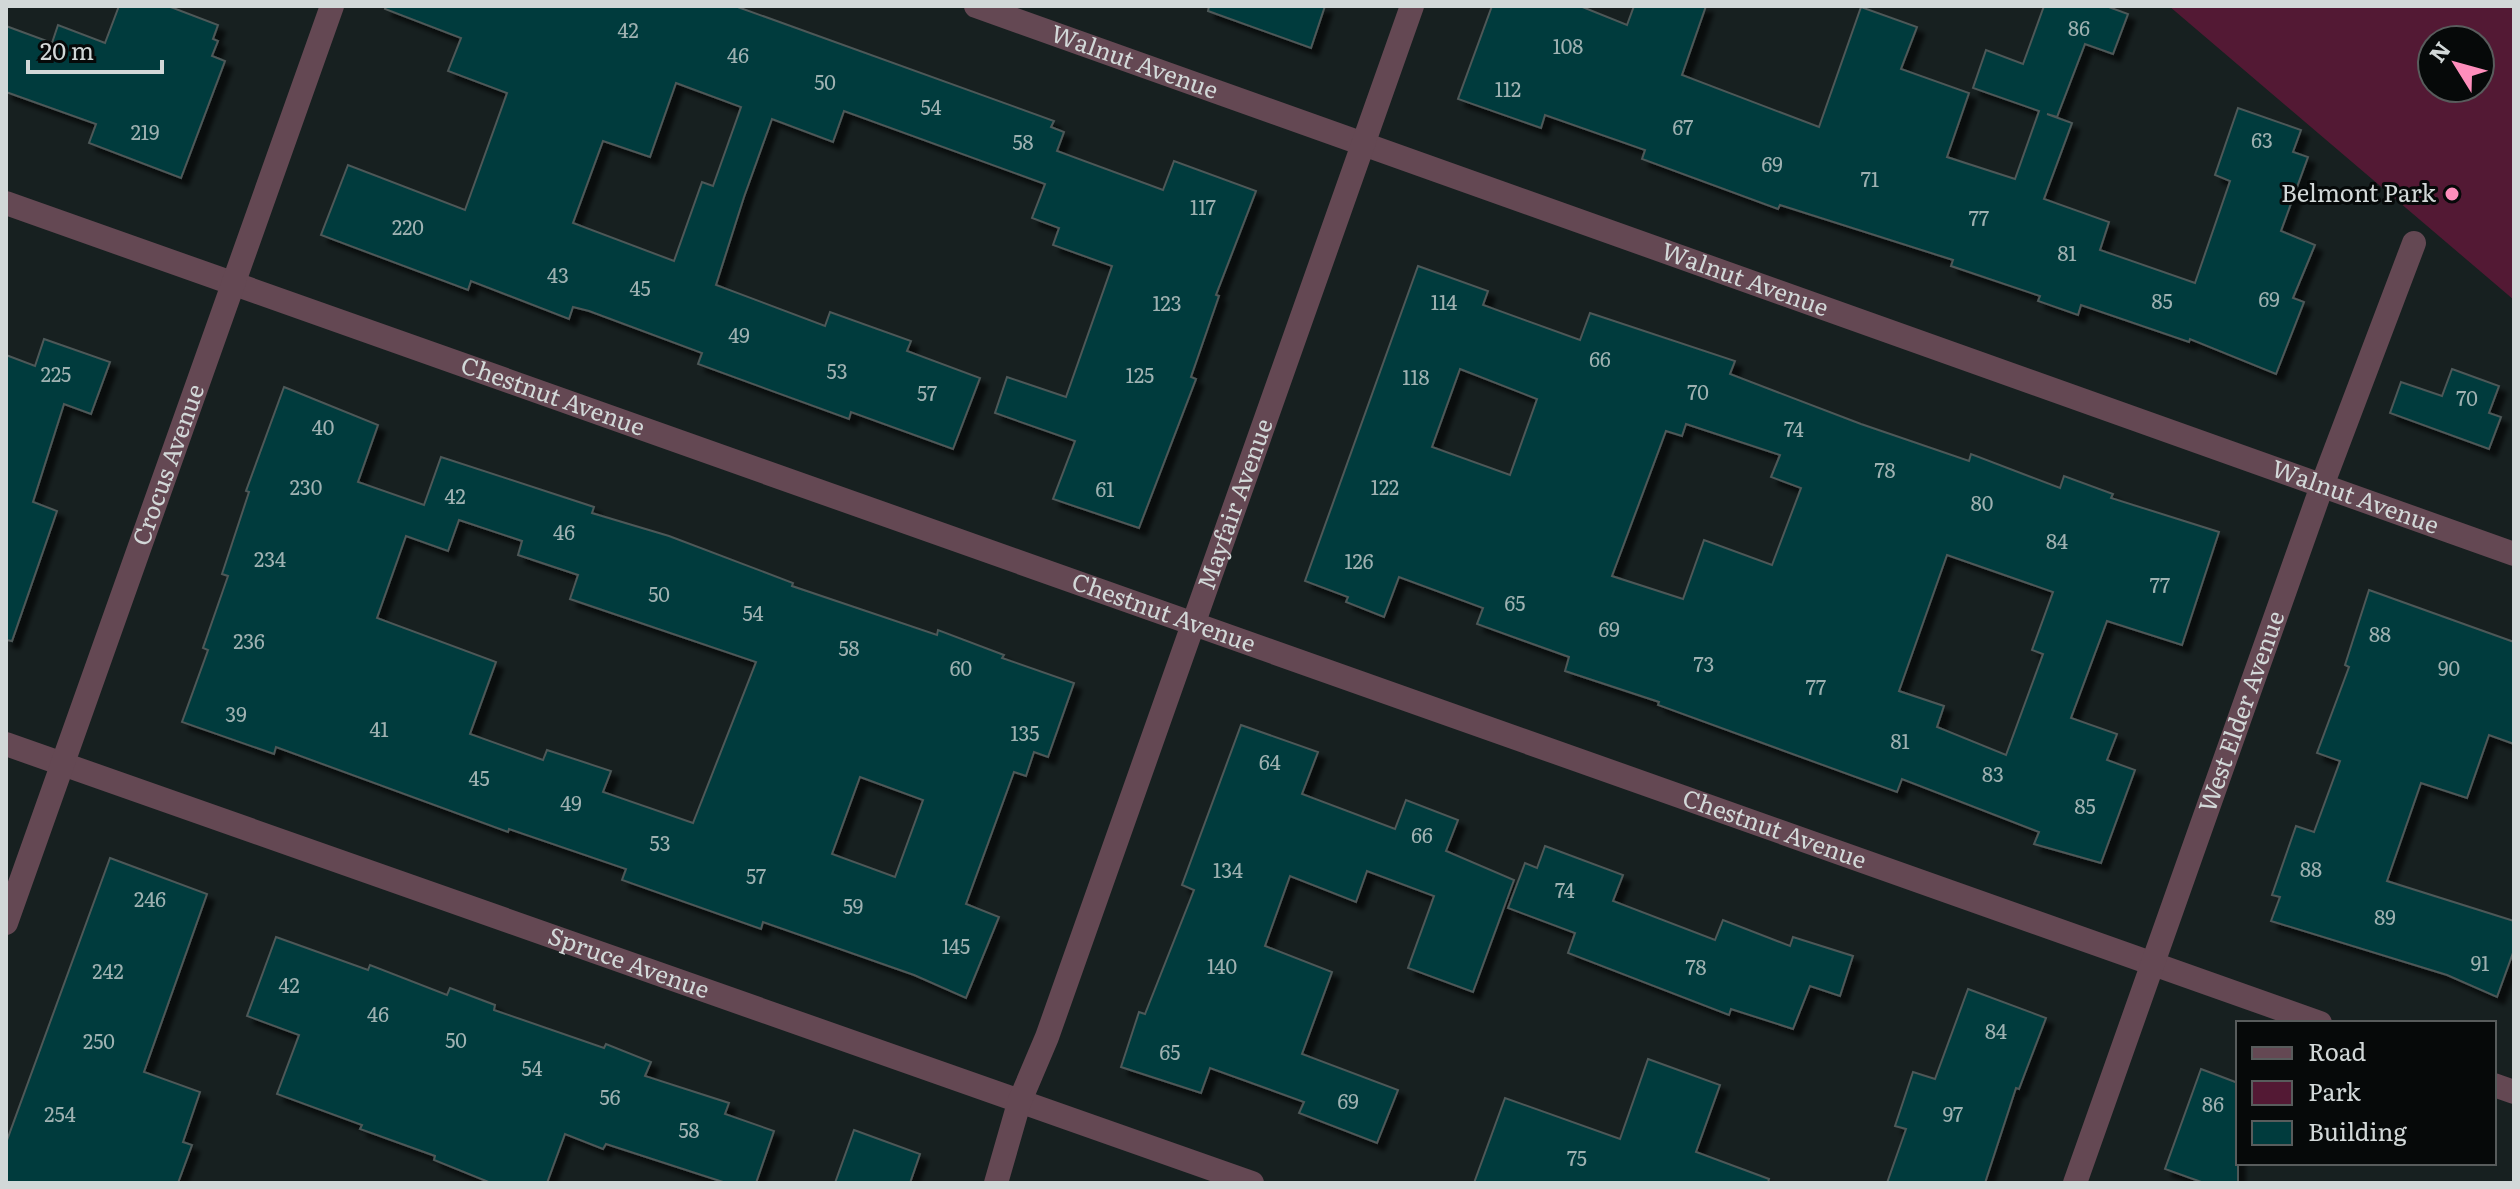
<svg xmlns="http://www.w3.org/2000/svg" width="2520" height="1189" font-family="Literata,serif">
<style>
.green{fill:#531934;fill-rule:evenodd}
.building{fill:#003b3d;stroke:#4e5858;stroke-width:2;fill-rule:evenodd;filter:url(#shadow)}
.lines{fill:none;stroke-linecap:round;stroke-linejoin:round}
.minor{stroke:#644853;stroke-width:24}
.poi-dot{fill:#fe8ebc;stroke:#060909;stroke-width:3}
.labels{text-anchor:middle;stroke-width:6;stroke-linejoin:round;paint-order:stroke}
.number-label{font-size:20px;fill:#9eb1b1}
.street-label{font-size:24px;fill:#d2d8d8;stroke:#060909}
.poi-label{font-size:24px;fill:#d2d8d8;stroke:#060909;text-anchor:end}
</style>
<defs>
<filter id="shadow"><feDropShadow dx="7" dy="7" stdDeviation="2" flood-color="#0009"/></filter>
</defs>
<rect width="100%" height="100%" fill="#172020"/>
<path class="green" d="M2169,6h345v294zM2432,40h48v48h-48z"/>
<g class="building">
<polygon points="119,6 168,6 218,25 213,39 218,41 212,56 225,61 181,178 89,143 96,124 6,92 6,26 52,43 58,25 105,43"/>
<path d="M386,6h349l319,115 -3,6 13,5 -7,19 106,39 11,-29 82,30 -40,104 3,1 -28,81 5,2 -57,149 -86,-29 22,-58 -80,-28 12,-36 59,20 46,-131 -59,-21 6,-17 -27,-10 13,-34 -201,-73 -11,31 -61,-23 -28,78 -28,88 109,41 5,-14 81,29 -4,10 73,27 -27,71 -102,-37 -2,7 -151,-55 4,-11 -113,-42 -16,-4 -4,12 -98,-38 -3,9 -147,-55 27,-70 117,45 42,-117 -59,-22 13,-33 -76,-29zM676,83l65,24 -28,79 -11,-4 -28,79 -101,-38 30,-82 47,16z"/>
<polygon points="1209,6 1325,6 1311,48 1208,11"/>
<polygon points="1492,6 1580,6 1627,25 1634,6 1706,6 1682,75 1819,127 1861,7 1917,27 1901,69 1969,93 1947,157 2015,179 2039,111 1973,88 1986,50 2023,64 2044,6 2106,6 2128,14 2113,54 2085,44 2057,117 2047,114 2072,123 2044,199 2109,222 2100,250 2195,283 2230,181 2215,175 2238,108 2301,130 2293,152 2308,157 2281,231 2315,245 2293,298 2304,302 2276,374 2190,339 2189,342 2081,305 2078,315 2038,301 2040,296 1951,266 1953,260 1780,205 1778,209 1642,159 1645,150 1545,115 1541,128 1458,99"/>
<path d="M1418,266l70,25 -5,14 97,35 10,-27 145,48 -5,13 131,50 108,37 2,-7 89,34 4,-12 49,18 -2,4 108,34 -37,113 -75,-24 -36,97 46,16 -10,26 28,10 -34,93 -67,-19 5,-12 -137,-53 -5,13 -239,-87 1,-3 -94,-31 4,-14 -92,-33 6,-16 -84,-31 -15,40 -38,-15 2,-5 -43,-16zM1460,369l77,30 -27,76 -78,-28zM1686,424l94,31 -9,22 30,11 -29,77 -68,-25 -21,59 -71,-23 54,-145 16,5zM1947,555l106,37 -21,58 11,4 -37,101 -69,-28 7,-21 -45,-15z"/>
<polygon points="44,339 110,362 91,414 64,404 33,502 57,511 12,641 6,640 6,355 35,366"/>
<polygon points="2452,369 2499,386 2489,413 2501,417 2489,449 2390,413 2401,382 2442,396"/>
<path d="M284,387l94,38 -20,57 66,23 17,-48 153,50 -2,6 77,23 124,47 -1,3 145,49 1,-5 66,25 -2,3 72,25 -26,74 -14,-5 -8,24 -12,-4 -48,132 33,13 -33,81 -52,-23 -151,-53 -2,7 -139,-49 4,-11 -117,-40 -1,3 -232,-85 -2,7 -92,-32 26,-72 -5,-2 25,-72 -6,-2 27,-82 -3,-1zM459,520l63,21 -4,14 60,20 -8,24 186,63 -63,161 -90,-31 8,-21 -64,-21 -4,10 -73,-26 26,-72 -119,-44 29,-82 42,15zM860,777l63,23 -28,77 -63,-23z"/>
<polygon points="2369,590 2514,642 2514,744 2489,735 2467,798 2421,783 2387,881 2514,921 2514,950 2497,997 2447,975 2271,921 2280,897 2272,895 2296,826 2314,832 2340,761 2317,753 2349,667 2345,665"/>
<polygon points="1241,725 1318,752 1302,794 1395,829 1406,800 1458,820 1446,851 1514,880 1473,992 1408,968 1434,896 1367,871 1356,902 1290,876 1265,946 1332,972 1302,1054 1398,1090 1377,1143 1299,1113 1304,1102 1210,1068 1201,1093 1121,1067 1139,1012 1145,1014 1194,890 1182,885"/>
<polygon points="1545,846 1623,875 1613,901 1715,940 1723,920 1790,946 1793,937 1853,956 1840,996 1810,986 1793,1029 1731,1009 1729,1015 1568,953 1575,933 1508,908 1525,863 1537,868"/>
<polygon points="110,858 207,894 144,1072 200,1092 183,1142 192,1145 178,1183 6,1183 6,1143"/>
<polygon points="276,937 368,970 370,965 447,995 450,988 495,1005 494,1010 604,1048 606,1044 651,1062 645,1076 729,1103 725,1114 774,1131 756,1183 726,1183 606,1144 603,1149 565,1134 547,1183 491,1183 434,1160 435,1156 360,1129 362,1125 277,1094 299,1035 247,1016"/>
<polygon points="1968,989 2046,1018 2019,1089 2016,1088 1985,1183 1887,1183 1906,1129 1895,1126 1913,1072 1935,1079"/>
<polygon points="1648,1059 1720,1085 1696,1152 1769,1179 1768,1183 1474,1183 1505,1098 1620,1139"/>
<polygon points="2201,1069 2238,1083 2238,1183 2204,1183 2165,1169"/>
<polygon points="854,1130 920,1154 910,1183 835,1183"/>
</g>
<g class="lines">
<g class="minor">
<path id="s1" d="M976,6l1538,548"/>
<path id="s2" d="M6,203l2314,820"/>
<path id="s3" d="M6,744l1246,439"/>
<path id="s4" d="M6,923l326,-917"/>
<polyline points="2494,1085 2514,1092"/>
<path id="s5" d="M996,1183l23,-80 28,-66 365,-1031"/>
<path id="s6" d="M2075,1183l248,-700 91,-240"/>
</g>
</g>
<circle class="poi-dot" cx="2452" cy="194" r="8"/>
<g class="labels">
<g class="number-label">
<text x="2079" y="36">86</text>
<text x="628" y="38">42</text>
<text x="1568" y="54">108</text>
<text x="738" y="63">46</text>
<text x="825" y="90">50</text>
<text x="1508" y="97">112</text>
<text x="931" y="115">54</text>
<text x="1683" y="135">67</text>
<text x="145" y="140">219</text>
<text x="2262" y="148">63</text>
<text x="1023" y="150">58</text>
<text x="1772" y="172">69</text>
<text x="1870" y="187">71</text>
<text x="1203" y="215">117</text>
<text x="1979" y="226">77</text>
<text x="408" y="235">220</text>
<text x="2067" y="261">81</text>
<text x="558" y="283">43</text>
<text x="640" y="296">45</text>
<text x="2269" y="307">69</text>
<text x="2162" y="309">85</text>
<text x="1444" y="310">114</text>
<text x="1167" y="311">123</text>
<text x="739" y="343">49</text>
<text x="1600" y="367">66</text>
<text x="837" y="379">53</text>
<text x="56" y="382">225</text>
<text x="1140" y="383">125</text>
<text x="1416" y="385">118</text>
<text x="1698" y="400">70</text>
<text x="927" y="401">57</text>
<text x="2467" y="406">70</text>
<text x="323" y="435">40</text>
<text x="1794" y="437">74</text>
<text x="1885" y="478">78</text>
<text x="306" y="495">230</text>
<text x="1385" y="495">122</text>
<text x="1105" y="497">61</text>
<text x="455" y="504">42</text>
<text x="1982" y="511">80</text>
<text x="564" y="540">46</text>
<text x="2057" y="549">84</text>
<text x="270" y="567">234</text>
<text x="1359" y="569">126</text>
<text x="2160" y="593">77</text>
<text x="659" y="602">50</text>
<text x="1515" y="611">65</text>
<text x="753" y="621">54</text>
<text x="1609" y="637">69</text>
<text x="2380" y="642">88</text>
<text x="249" y="649">236</text>
<text x="849" y="656">58</text>
<text x="1704" y="672">73</text>
<text x="961" y="676">60</text>
<text x="2449" y="676">90</text>
<text x="1816" y="695">77</text>
<text x="236" y="722">39</text>
<text x="379" y="737">41</text>
<text x="1025" y="741">135</text>
<text x="1900" y="749">81</text>
<text x="1270" y="770">64</text>
<text x="1993" y="782">83</text>
<text x="479" y="786">45</text>
<text x="571" y="811">49</text>
<text x="2085" y="814">85</text>
<text x="1422" y="843">66</text>
<text x="660" y="851">53</text>
<text x="2311" y="877">88</text>
<text x="1228" y="878">134</text>
<text x="756" y="884">57</text>
<text x="1565" y="898">74</text>
<text x="150" y="907">246</text>
<text x="853" y="914">59</text>
<text x="2385" y="925">89</text>
<text x="956" y="954">145</text>
<text x="2480" y="971">91</text>
<text x="1222" y="974">140</text>
<text x="1696" y="975">78</text>
<text x="108" y="979">242</text>
<text x="289" y="993">42</text>
<text x="378" y="1022">46</text>
<text x="1996" y="1039">84</text>
<text x="456" y="1048">50</text>
<text x="99" y="1049">250</text>
<text x="1170" y="1060">65</text>
<text x="532" y="1076">54</text>
<text x="610" y="1105">56</text>
<text x="1348" y="1109">69</text>
<text x="2213" y="1112">86</text>
<text x="60" y="1122">254</text>
<text x="1953" y="1122">97</text>
<text x="689" y="1138">58</text>
<text x="1577" y="1166">75</text>
</g>
<g class="street-label">
<text dy="8" stroke="none"><textPath href="#s1" startOffset="168">Walnut Avenue</textPath></text>
<text dy="8" stroke="none"><textPath href="#s1" startOffset="816">Walnut Avenue</textPath></text>
<text dy="8" stroke="none"><textPath href="#s2" startOffset="580">Chestnut Avenue</textPath></text>
<text dy="8" stroke="none"><textPath href="#s4" startOffset="486">Crocus Avenue</textPath></text>
<text dy="8" stroke="none"><textPath href="#s1" startOffset="1464">Walnut Avenue</textPath></text>
<text dy="8" stroke="none"><textPath href="#s5" startOffset="720">Mayfair Avenue</textPath></text>
<text dy="8" stroke="none"><textPath href="#s2" startOffset="1228">Chestnut Avenue</textPath></text>
<text dy="8" stroke="none"><textPath href="#s6" startOffset="500">West Elder Avenue</textPath></text>
<text dy="8" stroke="none"><textPath href="#s2" startOffset="1876">Chestnut Avenue</textPath></text>
<text dy="8" stroke="none"><textPath href="#s3" startOffset="660">Spruce Avenue</textPath></text>
</g>
<g class="poi-label">
<text x="2436" y="202">Belmont Park</text>
</g>
</g>
<rect width="2520" height="1189" fill="none" stroke="#d2d8d8" stroke-width="16"/>
<rect x="2236" y="1021" width="260" height="144" fill="#060909" stroke="#585c5c" stroke-width="2"/>
<rect x="2252" y="1047" width="40" height="12" fill="#644853" stroke="#585c5c" stroke-width="2"/>
<text x="2308" y="1061" font-size="24" fill="#d2d8d8">Road</text>
<rect x="2252" y="1081" width="40" height="24" fill="#531934" stroke="#585c5c" stroke-width="2"/>
<text x="2308" y="1101" font-size="24" fill="#d2d8d8">Park</text>
<rect x="2252" y="1121" width="40" height="24" fill="#003b3d" stroke="#585c5c" stroke-width="2"/>
<text x="2308" y="1141" font-size="24" fill="#d2d8d8">Building</text>
<g transform="translate(2456 64) rotate(307)"><circle r="38" fill="#060909" stroke="#585c5c" stroke-width="2"/>
<path d="M0-6L14 30L0 20L-14 30Z" fill="#fe8ebc"/>
<text y="-12" font-size="22" font-weight="bold" text-anchor="middle" fill="#d2d8d8">N</text>
</g>
<path d="M28 60v12h134v-12" fill="none" stroke="#d2d8d8" stroke-width="4"/>
<text x="40" y="60" font-size="24" fill="#d2d8d8" stroke="#060909" stroke-width="6" paint-order="stroke">20 m</text>
</svg>
